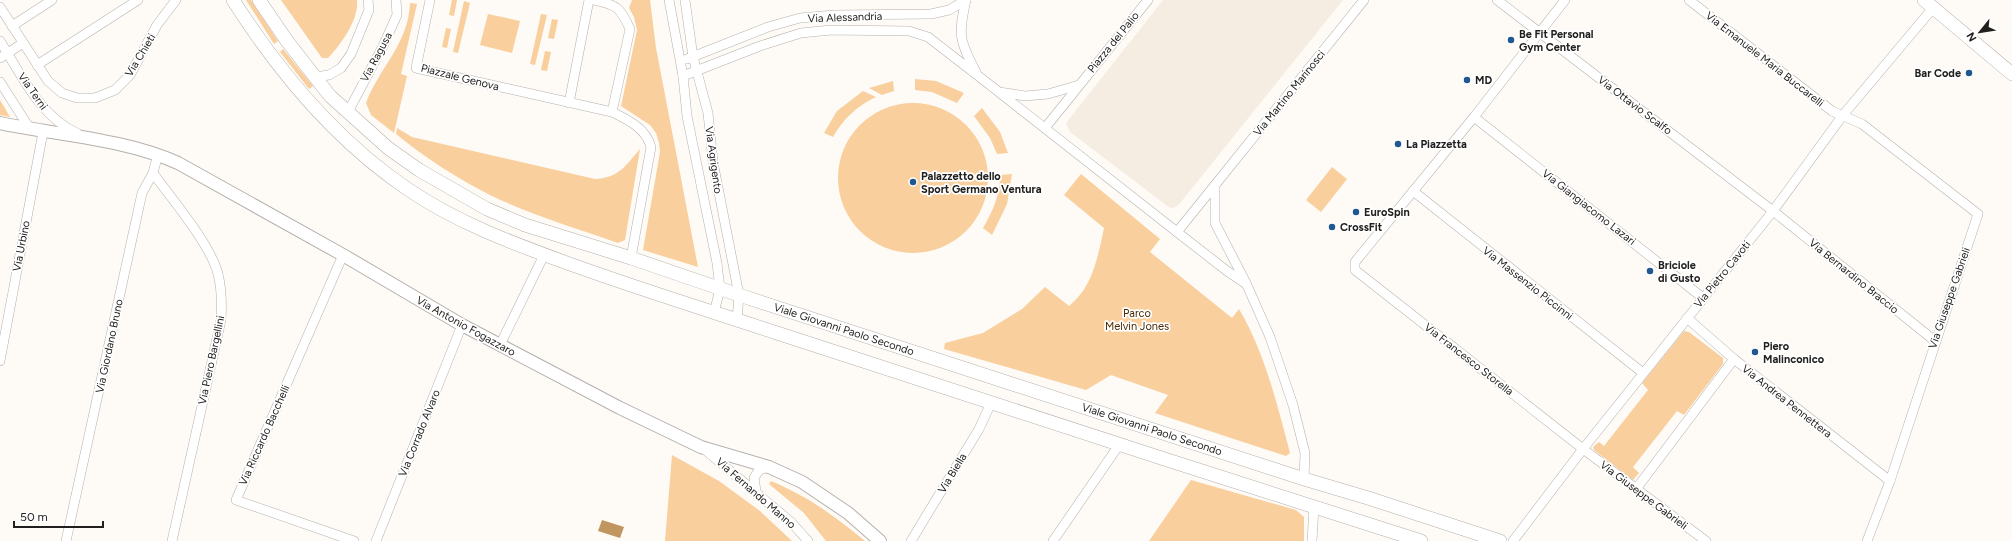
<svg xmlns="http://www.w3.org/2000/svg" width="2012" height="541" font-family="Figtree,sans-serif">
<style>
.built{fill:#f6ede2}
.green{fill:#f9cf9e}
.water{fill:#c19560}
.lines{fill:none;stroke-linecap:round;stroke-linejoin:round}
.minor-casing{stroke:#b5b0ac;stroke-width:10}
.tertiary-casing{stroke:#b5b0ac;stroke-width:14}
.secondary-casing{stroke:#b5b0ac;stroke-width:14}
.minor{stroke:#fff;stroke-width:9}
.tertiary{stroke:#fff;stroke-width:12}
.secondary{stroke:#fff;stroke-width:13}
.poi-dot{fill:#1e588f;stroke:#fff;stroke-width:1.5}
.labels{text-anchor:middle;stroke-width:3.5;stroke-linejoin:round;paint-order:stroke}
.street-label{font-size:11px;fill:#21201e;stroke:#fff}
.poi-label{font-size:11px;font-weight:bold;fill:#21201e;stroke:#fff;text-anchor:start}
.park-label{font-size:11px;fill:#482a00;stroke:#fff}
</style>
<rect width="100%" height="100%" fill="#fefaf5"/>
<polygon class="built" points="1163,0 1343,0 1181,202 1176,207 1170,208 1070,132 1066,123"/>
<g class="green">
<polygon points="246,0 251,0 278,41 274,44"/>
<path d="M281,0h76c2,20 -16,44 -29,58h-6z"/>
<polygon points="452,0 457,0 454,16 449,15"/>
<polygon points="632,0 650,0 656,48 698,267 643,250 660,152 659,143 656,133 650,125 621,106 637,30 634,17 629,8"/>
<polygon points="464,1 470,3 458,53 453,52"/>
<path d="M410,3l7,1 -16,70 6,2 -13,57 -23,-18 -5,-12c13,-35 43,-60 44,-100z"/>
<polygon points="488,14 520,21 512,53 480,45"/>
<polygon points="541,14 547,15 535,65 530,64"/>
<polygon points="552,19 558,20 554,39 548,38"/>
<polygon points="446,28 451,29 447,48 442,47"/>
<polygon points="283,49 313,86 309,89 280,52"/>
<polygon points="545,51 551,52 547,71 541,70"/>
<polygon points="915,79 936,81 964,93 957,103 932,92 915,90"/>
<polygon points="893,81 894,91 882,95 869,88"/>
<path d="M863,91l13,6c-19,9 -33,22 -43,40l-9,-4 13,-22z"/>
<polygon points="0,100 10,117 0,115"/>
<circle cx="913" cy="178" r="75"/>
<polygon points="982,108 1000,132 1008,153 997,154 990,138 974,116"/>
<path d="M397,128l15,9 183,42c24,-1 30,-13 45,-30l-15,91 -7,3c-42,-15 -87,-28 -128,-48 -33,-17 -65,-37 -94,-61z"/>
<polygon points="1332,167 1347,179 1321,212 1306,200"/>
<path d="M1012,174l-5,30 -15,31 -9,-7c10,-17 17,-33 17,-53z"/>
<path d="M1081,174l79,65 -10,13 82,66 7,-9c26,44 38,95 51,144l-4,3 -131,-43 13,-18 -57,-20 -25,15 -142,-41 1,-6 38,-10 39,-24 23,-22 24,19c24,-19 29,-50 35,-78l-40,-33z"/>
<polygon points="1684,331 1689,332 1723,358 1723,364 1684,415 1677,411 1633,467 1639,473 1633,480 1594,450 1593,447 1599,442 1604,446 1648,390 1642,383"/>
<polygon points="672,455 719,481 760,511 792,541 665,541"/>
<polygon points="1191,480 1296,510 1304,517 1304,541 1149,541"/>
<path d="M771,481c38,16 62,34 94,60h-39l-22,-28 -35,-29z"/>
</g>
<polygon class="water" points="602,520 624,527 620,538 598,531"/>
<g class="lines">
<defs>
<g id="minor">
<path d="M430,0l-14,68 196,44c16,8 34,16 39,35l-20,111"/>
<path d="M594,0c23,5 26,7 36,29l-18,83"/>
<polyline points="669,0 683,76 687,116 717,263 720,289 714,313"/>
<polyline points="685,0 693,57 708,113 713,162 739,295 737,320"/>
<path d="M966,0c-8,35 -7,40 10,72"/>
<polyline points="1497,0 1773,211 1935,341"/>
<polyline points="1565,0 1474,117 1355,262 1355,270 1583,449 1706,541"/>
<polyline points="1689,0 1832,111 1862,124 1978,214 1890,481 1867,541"/>
<polyline points="0,7 48,81 62,93 77,98 95,98 115,90 130,75 157,25 176,0"/>
<polyline points="12,26 52,0"/>
<path d="M0,41c21,33 40,76 77,92"/>
<polyline points="0,58 23,43"/>
<polyline points="687,59 768,27 800,18 834,15 931,14 949,10 966,0"/>
<polyline points="37,65 138,0"/>
<polyline points="683,76 760,46 801,33 831,30 909,31 928,37 999,92 1025,96 1048,94 1079,85"/>
<polyline points="314,77 329,75 341,68 351,54 369,10 368,0"/>
<polyline points="0,82 30,129"/>
<polyline points="1000,93 1177,232"/>
<polyline points="569,103 589,0"/>
<polyline points="348,112 383,46 397,15 396,0"/>
<polyline points="1474,117 1703,298"/>
<polyline points="1045,128 1148,0"/>
<path d="M153,173c18,25 58,72 65,101 4,16 4,30 3,46l-49,221"/>
<polyline points="1215,185 1177,232 1227,271 1245,283"/>
<polyline points="1413,191 1643,373"/>
<polyline points="343,255 236,500 354,541"/>
<polyline points="1687,318 1734,359 1890,481"/>
<polyline points="500,345 544,255"/>
<polyline points="0,361 43,132"/>
<polyline points="704,449 791,522 808,541"/>
<polyline points="1304,479 1305,453 1293,405 1270,337 1246,283 1215,223 1215,185 1364,0"/>
<polyline points="1636,489 1734,359"/>
<polyline points="756,491 754,478 759,470 769,467"/>
<polyline points="66,541 142,193 153,173 158,154"/>
<polyline points="376,541 462,325"/>
<polyline points="911,541 979,429 991,403"/>
<polyline points="1053,541 1119,445"/>
<polyline points="1312,541 1314,507"/>
<polyline points="1513,541 1583,449 1773,211 1843,115 1933,8"/>
</g>
<path id="tertiary" d="M0,123c58,12 125,16 178,40l165,92 119,70 158,83 81,39 68,20 33,15 46,31 32,28"/>
<g id="secondary">
<path d="M233,0c47,74 103,141 176,190 49,33 103,53 158,73 69,25 140,47 210,70 214,70 429,140 644,208"/>
<polyline points="259,0 287,41 330,96 388,148 419,170 487,209 525,225 631,258 739,295 1304,479 1368,498 1500,541"/>
<polyline points="1924,0 2012,74"/>
</g>
</defs>
<use href="#minor" class="minor-casing"/>
<use href="#tertiary" class="tertiary-casing"/>
<use href="#secondary" class="secondary-casing"/>
<use href="#minor" class="minor"/>
<use href="#tertiary" class="tertiary"/>
<use href="#secondary" class="secondary"/>
</g>
<g class="poi-dot">
<circle cx="1511" cy="40" r="4"/>
<circle cx="1969" cy="73" r="4"/>
<circle cx="1467" cy="80" r="4"/>
<circle cx="1398" cy="144" r="4"/>
<circle cx="913" cy="182" r="4"/>
<circle cx="1356" cy="212" r="4"/>
<circle cx="1332" cy="227" r="4"/>
<circle cx="1650" cy="271" r="4"/>
<circle cx="1755" cy="352" r="4"/>
</g>
<g class="labels">
<g class="street-label">
<text transform="translate(845 17) rotate(-2)" y="4">Via Alessandria</text>
<text transform="translate(1113 42) rotate(-51)" y="4">Piazza del Palio</text>
<text transform="translate(140 55) rotate(-59)" y="4">Via Chieti</text>
<text transform="translate(376 57) rotate(-62)" y="4">Via Ragusa</text>
<text transform="translate(1765 59) rotate(38)" y="4">Via Emanuele Maria Buccarelli</text>
<text transform="translate(460 77) rotate(14)" y="4">Piazzale Genova</text>
<text transform="translate(33 91) rotate(55)" y="4">Via Terni</text>
<text transform="translate(1289 93) rotate(-51)" y="4">Via Martino Marinosci</text>
<text transform="translate(1635 105) rotate(37)" y="4">Via Ottavio Scalfo</text>
<text transform="translate(714 160) rotate(82)" y="4">Via Agrigento</text>
<text transform="translate(1589 207) rotate(38)" y="4">Via Giangiacomo Lazari</text>
<text transform="translate(21 246) rotate(-79)" y="4">Via Urbino</text>
<text transform="translate(1722 274) rotate(-51)" y="4">Via Pietro Cavoti</text>
<text transform="translate(1854 276) rotate(39)" y="4">Via Bernardino Braccio</text>
<text transform="translate(1528 283) rotate(38)" y="4">Via Massenzio Piccinni</text>
<text transform="translate(1949 298) rotate(-71)" y="4">Via Giuseppe Gabrieli</text>
<text transform="translate(466 326) rotate(29)" y="4">Via Antonio Fogazzaro</text>
<text transform="translate(844 329) rotate(18)" y="4">Viale Giovanni Paolo Secondo</text>
<text transform="translate(109 346) rotate(-78)" y="4">Via Giordano Bruno</text>
<text transform="translate(1469 359) rotate(38)" y="4">Via Francesco Storella</text>
<text transform="translate(211 360) rotate(-78)" y="4">Via Piero Bargellini</text>
<text transform="translate(1787 401) rotate(38)" y="4">Via Andrea Pennettera</text>
<text transform="translate(1152 429) rotate(18)" y="4">Viale Giovanni Paolo Secondo</text>
<text transform="translate(419 433) rotate(-68)" y="4">Via Corrado Alvaro</text>
<text transform="translate(264 435) rotate(-66)" y="4">Via Riccardo Bacchelli</text>
<text transform="translate(952 473) rotate(-59)" y="4">Via Biella</text>
<text transform="translate(756 493) rotate(41)" y="4">Via Fernando Manno</text>
<text transform="translate(1644 495) rotate(37)" y="4">Via Giuseppe Gabrieli</text>
</g>
<g class="poi-label">
<text x="1519" y="38">Be Fit Personal<tspan x="1519" dy="13">Gym Center</tspan></text>
<text x="1961" y="77" text-anchor="end">Bar Code</text>
<text x="1475" y="84">MD</text>
<text x="1406" y="148">La Piazzetta</text>
<text x="921" y="180">Palazzetto dello<tspan x="921" dy="13">Sport Germano Ventura</tspan></text>
<text x="1364" y="216">EuroSpin</text>
<text x="1340" y="231">CrossFit</text>
<text x="1658" y="269">Briciole<tspan x="1658" dy="13">di Gusto</tspan></text>
<text x="1763" y="350">Piero<tspan x="1763" dy="13">Malinconico</tspan></text>
</g>
<g class="park-label">
<text x="1137" y="317">Parco<tspan x="1137" dy="13">Melvin Jones</tspan></text>
</g>
</g>
<g transform="translate(1980 32) rotate(240)" stroke="#ffffff" stroke-width="3" paint-order="stroke">
<path d="M0-3L7 15L0 10L-7 15Z" fill="#21201e"/>
<text y="-6" font-size="11" font-weight="bold" text-anchor="middle" fill="#21201e">N</text>
</g>
<path d="M14 521v6h89v-6" fill="none" stroke="#21201e" stroke-width="2"/>
<text x="20" y="521" font-size="12" fill="#21201e" stroke="#ffffff" stroke-width="3" paint-order="stroke">50 m</text>
</svg>
